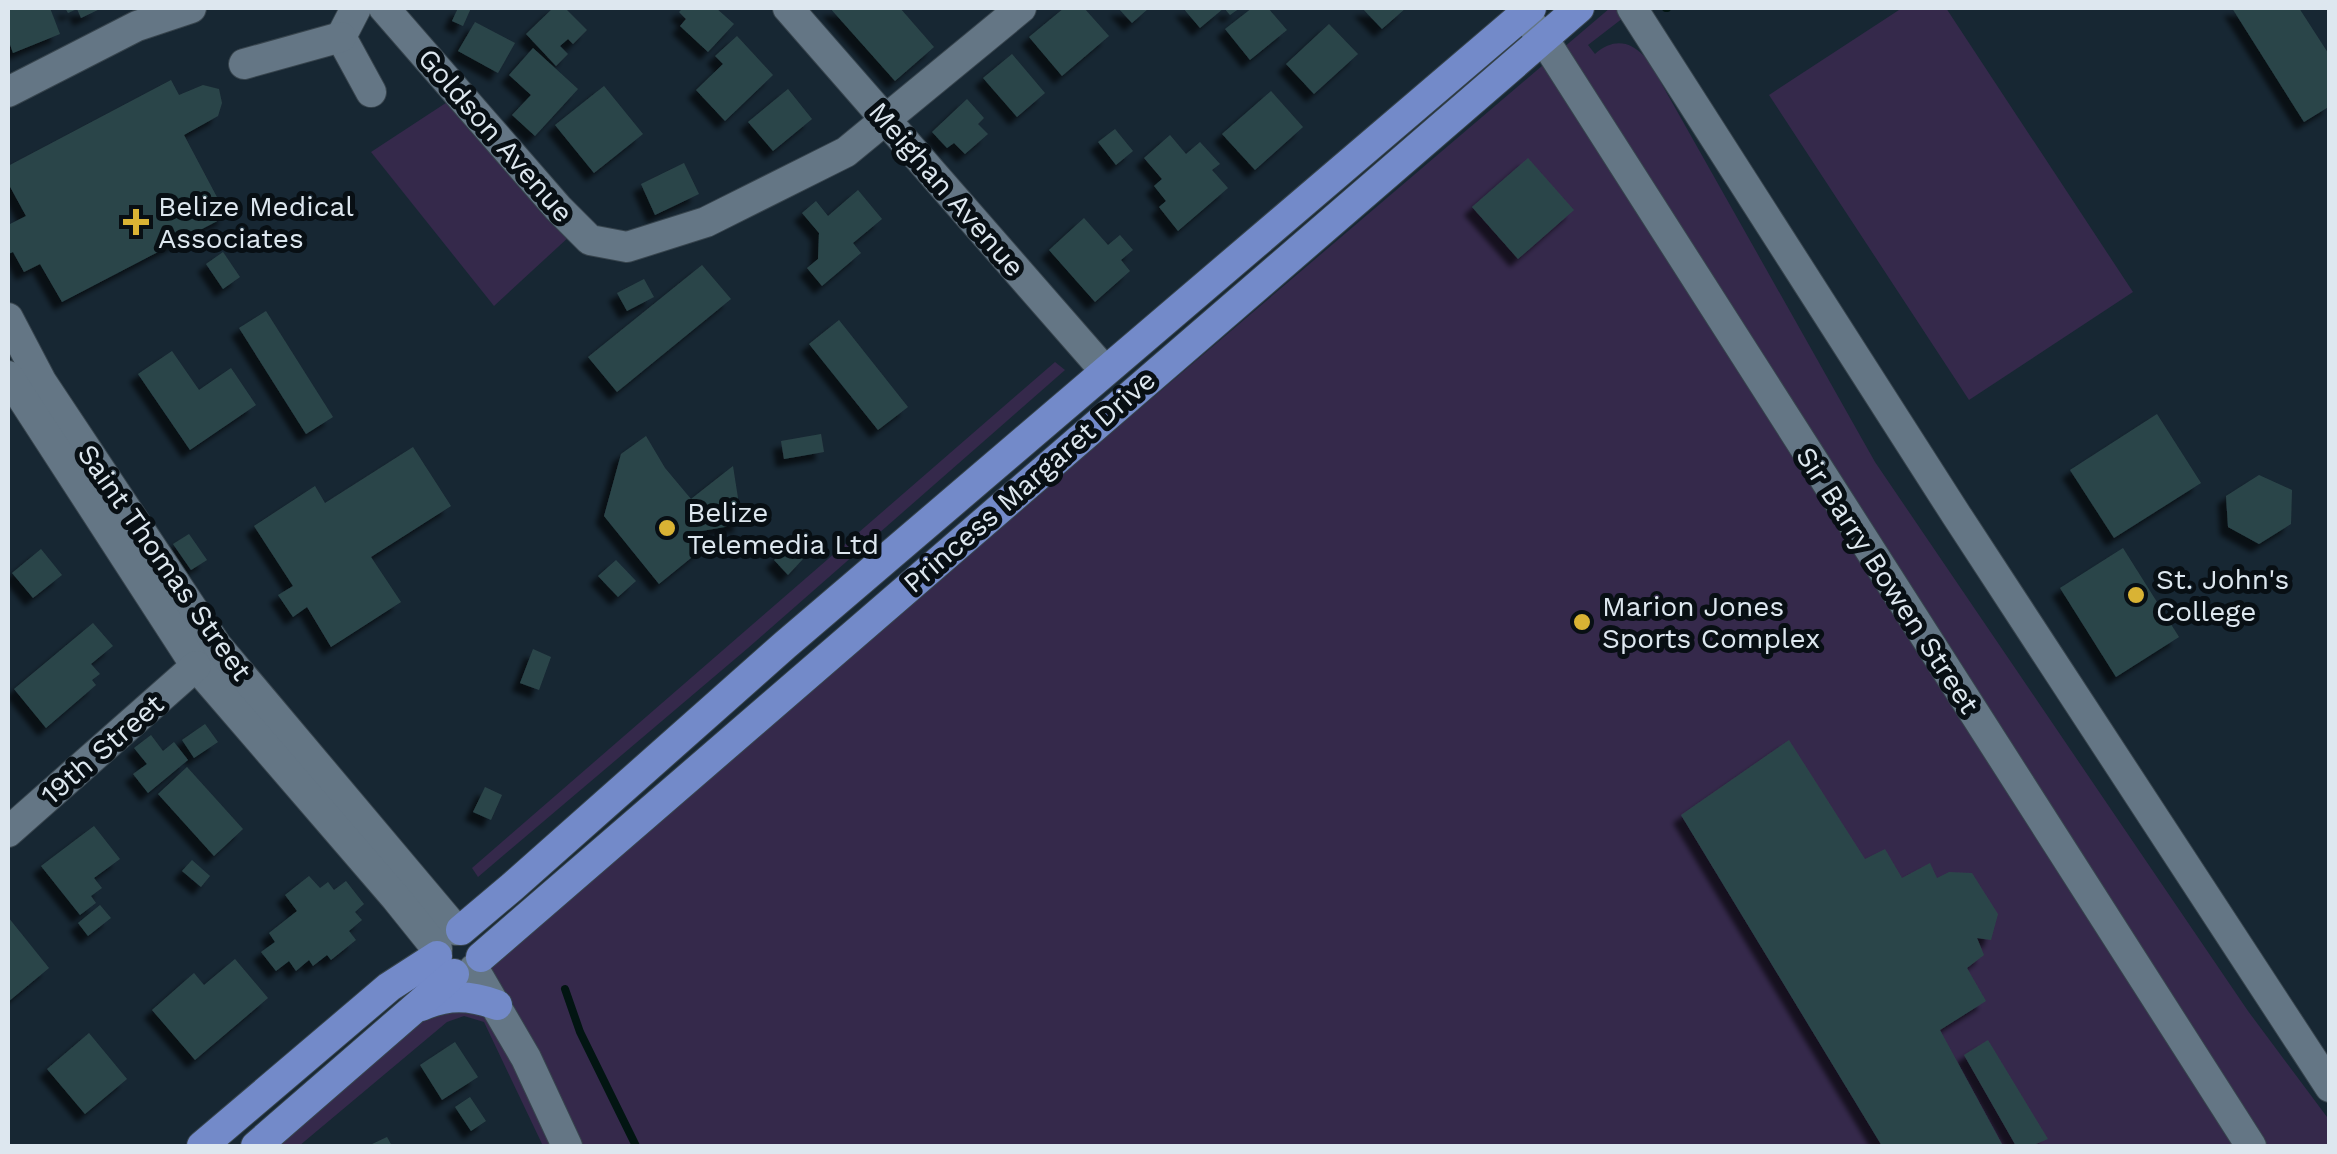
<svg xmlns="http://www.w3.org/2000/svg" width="2337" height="1154" font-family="'Work Sans',sans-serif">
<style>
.green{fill:#35294b}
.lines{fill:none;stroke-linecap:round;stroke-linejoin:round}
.stream{stroke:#021512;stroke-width:8}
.building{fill:#2c4549;filter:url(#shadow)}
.minor-casing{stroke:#37444d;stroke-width:32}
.major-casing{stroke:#37444d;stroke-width:32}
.minor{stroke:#647685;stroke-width:30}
.major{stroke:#738ac9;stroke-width:30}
.poi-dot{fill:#d9b334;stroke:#080f14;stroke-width:4}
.labels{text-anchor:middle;stroke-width:10;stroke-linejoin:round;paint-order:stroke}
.street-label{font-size:28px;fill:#dde7ef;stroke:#080f14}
.poi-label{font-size:28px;fill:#dde7ef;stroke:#080f14;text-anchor:start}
</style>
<defs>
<filter id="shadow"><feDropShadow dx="-8" dy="8" stdDeviation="2.5" flood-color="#0009"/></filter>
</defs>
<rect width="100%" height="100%" fill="#172733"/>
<g class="green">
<path d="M1610,8h26l-48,37 7,9c29,-26 53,0 65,27l215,381 373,549 82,110 -1,25h-1786l-59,-124 -20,-6 -17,6 -148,124h-25z"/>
<polygon points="1902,8 1946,8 2133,292 1969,400 1769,95"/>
<polygon points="461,93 571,235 494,306 371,152"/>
<polygon points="1055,362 1065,370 748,648 478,877 472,868"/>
</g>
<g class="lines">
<g class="stream">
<polyline points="1666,8 1667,8"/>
<polyline points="565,989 580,1032 636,1146"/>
</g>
</g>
<g class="building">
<polygon points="8,8 50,8 60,34 13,53 8,39"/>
<polygon points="65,8 102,8 81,18 77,9 68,13"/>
<polygon points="458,8 471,8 463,26 452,21"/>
<polygon points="553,8 565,8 587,30 573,44 568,39 560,46 568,54 556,66 526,34"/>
<polygon points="683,8 716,8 734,24 708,52 680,26 686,19 679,12"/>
<polygon points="830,8 900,8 934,47 895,81"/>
<polygon points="1064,8 1084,8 1109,36 1062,76 1029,37"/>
<polygon points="1118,8 1149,8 1132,23"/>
<polygon points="1183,8 1240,8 1230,15 1224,8 1200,28"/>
<polygon points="1252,8 1268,8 1287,30 1250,60 1225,29"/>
<polygon points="1362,8 1406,8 1382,29"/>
<polygon points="2232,8 2299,8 2330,56 2330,106 2304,122"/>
<polygon points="475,22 515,43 498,73 458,51"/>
<polygon points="1329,24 1358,54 1314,94 1286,64"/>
<polygon points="737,36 773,75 725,121 696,90 723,64 715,56"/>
<polygon points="533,48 578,89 535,136 512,115 531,95 509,75"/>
<polygon points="1012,54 1045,93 1017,117 983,78"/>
<polygon points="171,80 179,95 203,85 219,89 222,103 218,116 184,135 227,216 62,302 40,264 24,272 13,252 8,254 8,225 26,216 8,183 8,166"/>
<polygon points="604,86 643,134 594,173 555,125"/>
<polygon points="788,89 812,119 773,151 748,122"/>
<polygon points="1271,91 1303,127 1255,170 1222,134"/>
<polygon points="967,99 984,118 978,124 988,134 965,154 954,143 947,148 932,132"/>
<polygon points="1115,129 1133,151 1116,165 1098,142"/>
<polygon points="1170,135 1186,154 1200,142 1220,164 1212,170 1228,188 1178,231 1159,207 1166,201 1154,186 1162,179 1144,158"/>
<polygon points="1528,158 1574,210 1518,259 1472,207"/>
<polygon points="684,163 699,194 655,215 641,184"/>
<polygon points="858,190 882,219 853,243 861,253 822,286 807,268 818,259 819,233 802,213 816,201 828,216"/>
<polygon points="1084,218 1108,245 1120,235 1133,250 1121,260 1130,271 1095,302 1049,250"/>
<polygon points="223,252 240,277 223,289 206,264"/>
<polygon points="702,265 731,299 617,392 588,357"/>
<polygon points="644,279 654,297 627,311 617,293"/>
<polygon points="266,311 333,417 306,434 239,328"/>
<polygon points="839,320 908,407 878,430 809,344"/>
<polygon points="172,351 199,390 231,368 256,405 190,450 138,374"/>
<polygon points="2157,414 2201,483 2114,538 2070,470"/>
<polygon points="821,434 824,452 784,459 781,441"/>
<polygon points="646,436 665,468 691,499 733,466 742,524 696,532 707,545 659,584 604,516 621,454"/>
<polygon points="413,447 451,506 371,557 401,602 331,647 307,607 293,617 278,595 293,586 254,526 315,486 325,503"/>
<polygon points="2259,475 2292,490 2291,524 2259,544 2228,527 2226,496"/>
<polygon points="189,534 207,560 191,570 173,544"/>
<polygon points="789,546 803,559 788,575 774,560"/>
<polygon points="2123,548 2179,637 2116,677 2060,588"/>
<polygon points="41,549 62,575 33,598 12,573"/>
<polygon points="616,560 636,581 618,597 598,576"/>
<polygon points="93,623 113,646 91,664 100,674 92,680 96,685 46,728 14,689"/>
<polygon points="533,649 551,657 539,690 520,683"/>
<polygon points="205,724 218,742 194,758 182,740"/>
<polygon points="151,735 163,751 174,742 188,760 148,793 133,774 147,764 134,748"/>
<polygon points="1789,740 1865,859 1885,849 1902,878 1930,863 1937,878 1949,872 1972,873 1998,914 1991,940 1977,938 1984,955 1967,968 1986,1001 1940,1030 2003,1146 1882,1146 1681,815"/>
<polygon points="187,767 243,829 214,856 158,794"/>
<polygon points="485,787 502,795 491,820 473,812"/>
<polygon points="94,826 120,859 94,878 102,888 91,896 96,903 80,915 41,866"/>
<polygon points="192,860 210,876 201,887 182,871"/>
<polygon points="309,876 320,888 328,882 334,890 346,881 364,904 355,912 362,920 349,931 356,940 331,960 327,955 313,966 309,960 296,971 289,961 276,971 261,952 275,942 269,933 297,911 285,895"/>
<polygon points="100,905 111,918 88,936 78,923"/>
<polygon points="8,917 49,968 8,1002"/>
<polygon points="235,959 268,998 195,1060 152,1010 194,973 204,985"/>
<polygon points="89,1033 127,1079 85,1114 47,1069"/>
<polygon points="1988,1040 2048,1139 2031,1146 2016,1146 1964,1055"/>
<polygon points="455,1042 478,1077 442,1100 420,1065"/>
<polygon points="470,1097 486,1121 471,1131 455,1107"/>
<polygon points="387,1137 392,1146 368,1146"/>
</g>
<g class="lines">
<defs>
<g id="minor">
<polyline points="356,8 341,37 371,92"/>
<polyline points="384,8 558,208 590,240 627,247 706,222 846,152 1021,8"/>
<polyline points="788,8 1105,371"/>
<polyline points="1632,8 1957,516 2330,1087"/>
<polyline points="1523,14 1543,38 2251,1146"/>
<polyline points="244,64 341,37"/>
<polyline points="8,92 137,26 191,8"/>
<polyline points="8,318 41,381 217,646 456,930"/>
<polyline points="8,376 196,666 396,898 437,949"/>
<polyline points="8,832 196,666"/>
<polyline points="474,969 526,1058 567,1146"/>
</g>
<g id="major">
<polyline points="461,930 512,887 785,645 1531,8"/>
<polyline points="481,957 1579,8"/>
<path d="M421,1006c27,-12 49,-11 76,-1"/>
<polyline points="202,1146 389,987 437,956"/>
<polyline points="256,1146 454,974"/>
</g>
</defs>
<use href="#minor" class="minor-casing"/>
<use href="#major" class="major-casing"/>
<use href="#minor" class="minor"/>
<use href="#major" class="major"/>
</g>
<g class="poi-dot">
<path d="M131 207h10v10h10v10h-10v10h-10v-10h-10v-10h10z"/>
<circle cx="667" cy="528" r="10"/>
<circle cx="2136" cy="595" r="10"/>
<circle cx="1582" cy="622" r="10"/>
</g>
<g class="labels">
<g class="street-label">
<text transform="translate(496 135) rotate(49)" y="10">Goldson Avenue</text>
<text transform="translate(947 189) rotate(49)" y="10">Meighan Avenue</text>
<text transform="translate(1029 481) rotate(-41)" y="10">Princess Margaret Drive</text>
<text transform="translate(165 562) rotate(55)" y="10">Saint Thomas Street</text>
<text transform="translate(1888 580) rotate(57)" y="10">Sir Barry Bowen Street</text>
<text transform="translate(102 749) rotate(-41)" y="10">19th Street</text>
</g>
<g class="poi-label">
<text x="158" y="216">Belize Medical<tspan x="158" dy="32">Associates</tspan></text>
<text x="687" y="522">Belize<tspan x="687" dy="32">Telemedia Ltd</tspan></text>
<text x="2156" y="589">St. John's<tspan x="2156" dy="32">College</tspan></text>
<text x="1602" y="616">Marion Jones<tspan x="1602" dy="32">Sports Complex</tspan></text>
</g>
</g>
<rect width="2337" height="1154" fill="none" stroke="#dde7ef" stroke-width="20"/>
</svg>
